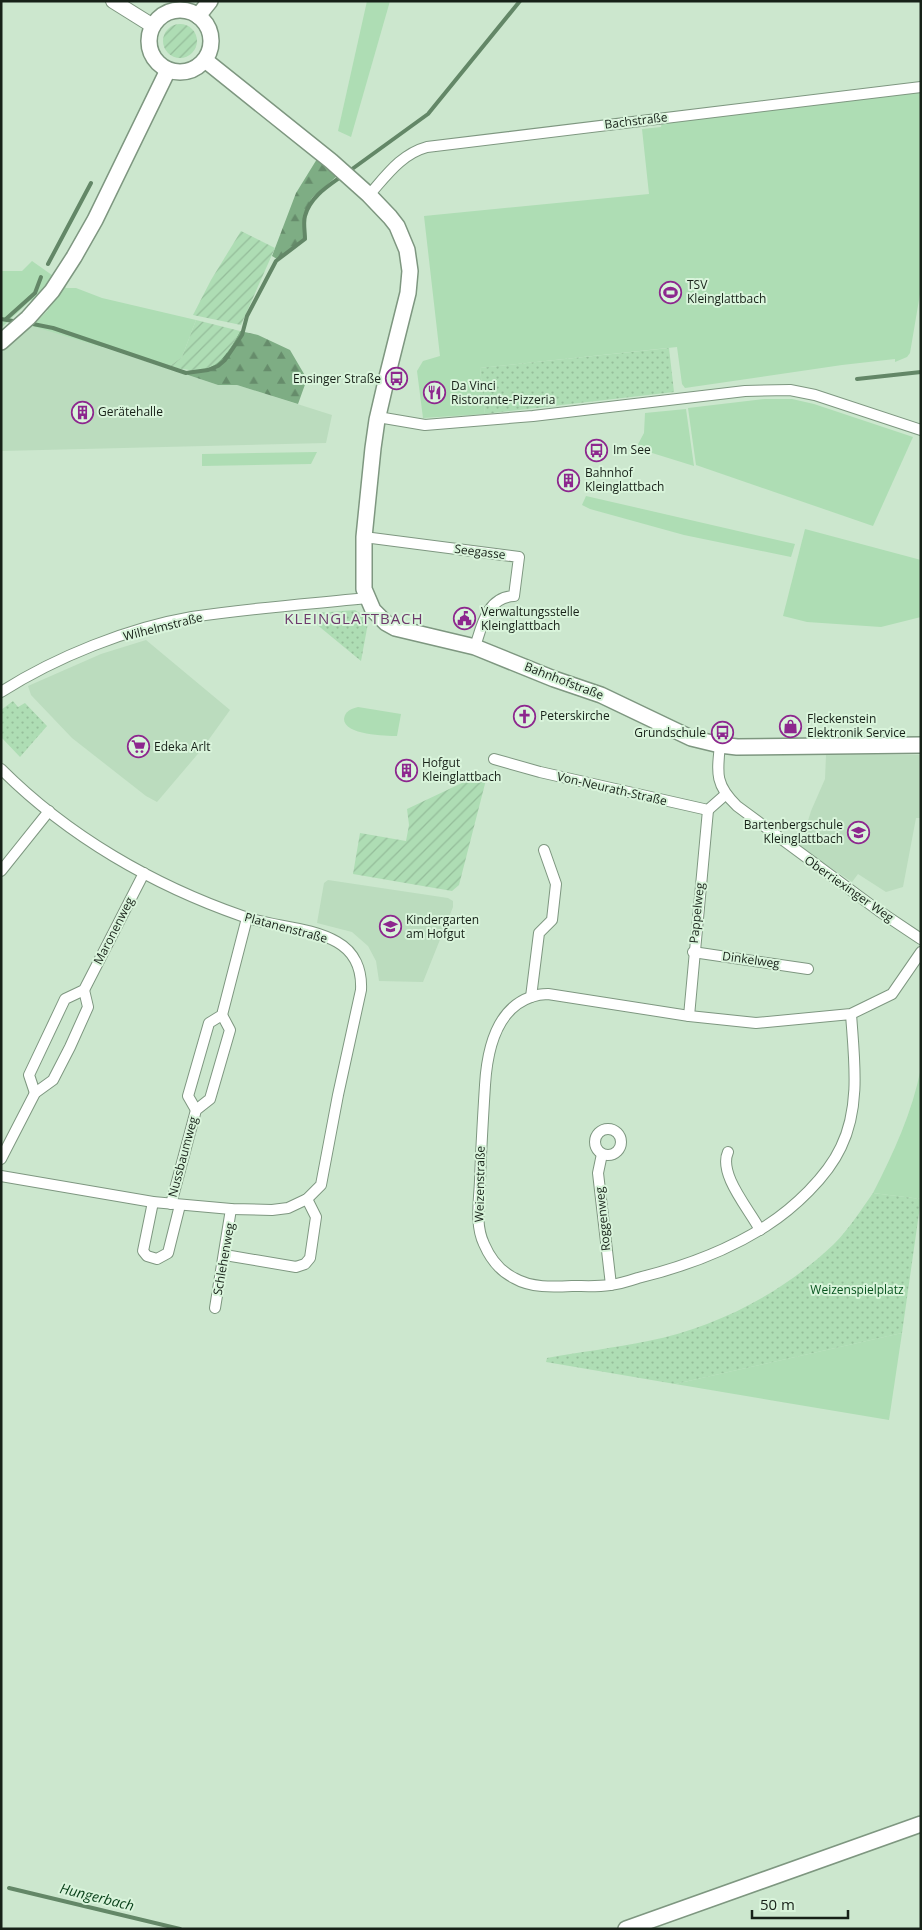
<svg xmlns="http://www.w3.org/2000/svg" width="922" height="1930" font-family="'Open Sans',sans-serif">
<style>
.built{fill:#bbdcbe}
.grass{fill:#aeddb4}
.forest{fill:url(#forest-firs)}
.park{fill:url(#park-dots)}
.garden{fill:url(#garden-furrows)}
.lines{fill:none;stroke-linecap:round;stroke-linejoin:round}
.stream{stroke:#638767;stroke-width:4}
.minor-casing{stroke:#7e9780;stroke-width:12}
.tertiary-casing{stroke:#7e9780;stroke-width:16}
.secondary-casing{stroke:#7e9780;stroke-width:18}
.minor{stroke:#fff;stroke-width:10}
.tertiary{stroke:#fff;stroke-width:14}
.secondary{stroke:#fff;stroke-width:15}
.labels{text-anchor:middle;stroke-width:4;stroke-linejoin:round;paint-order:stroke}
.street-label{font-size:12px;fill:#172118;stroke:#d9f4db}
.poi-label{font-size:12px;fill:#172118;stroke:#d9f4db;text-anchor:start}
.park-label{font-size:12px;fill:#095520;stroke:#d9f4db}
.water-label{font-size:14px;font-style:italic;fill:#053e16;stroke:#d9f4db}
.quarter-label{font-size:15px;letter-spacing:1px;fill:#6d3a6c;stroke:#d9f4db}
</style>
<defs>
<pattern id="forest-firs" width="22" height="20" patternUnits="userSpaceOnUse" patternTransform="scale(1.25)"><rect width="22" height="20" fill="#7ead84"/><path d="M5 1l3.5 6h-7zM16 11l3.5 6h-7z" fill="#668c6b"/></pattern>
<pattern id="park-dots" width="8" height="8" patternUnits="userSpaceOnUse" patternTransform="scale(1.25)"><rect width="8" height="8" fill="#aeddb4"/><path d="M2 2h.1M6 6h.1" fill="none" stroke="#95bd9a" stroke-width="1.8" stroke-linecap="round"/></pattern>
<pattern id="garden-furrows" width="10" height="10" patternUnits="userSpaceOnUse" patternTransform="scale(1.25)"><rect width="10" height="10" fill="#aeddb4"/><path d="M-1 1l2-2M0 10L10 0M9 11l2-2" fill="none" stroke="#95bd9a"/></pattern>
</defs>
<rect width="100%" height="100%" fill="#cce7ce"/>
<g class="built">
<polygon points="32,326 53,331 218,385 237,385 332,415 326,443 1,451 1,352"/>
<polygon points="146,640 230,710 202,749 157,802 146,796 72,738 31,695 28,686 101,654"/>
<polygon points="826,755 921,755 921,818 916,818 903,887 886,892 858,874 852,882 800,847 811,811 825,779"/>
<polygon points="328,880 448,898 453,901 453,907 423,982 379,981 376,961 368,946 352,932 317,923 324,883"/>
</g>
<g class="grass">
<polygon points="367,1 390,1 351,137 338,131"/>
<polygon points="921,91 921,288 910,353 907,357 895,362 895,359 842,365 685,388 682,384 677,347 480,368 485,414 423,418 417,371 423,361 440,356 424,216 649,194 642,129 661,127 662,122"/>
<polygon points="32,261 59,280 66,288 76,288 102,298 196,320 182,357 170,366 104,344 102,347 32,326 48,310 31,300 1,328 1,271 22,271"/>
<polygon points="765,399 792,399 814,404 913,437 873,526 696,465 688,408"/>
<polygon points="686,409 694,466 636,448 644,433 645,413"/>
<polygon points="317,452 311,464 202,466 202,454"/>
<polygon points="586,496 795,544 791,557 684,535 590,509 582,505"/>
<polygon points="805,529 921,560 921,617 881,627 807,622 783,616"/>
<path d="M358,707l43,7 -4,22c-11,0 -53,-1 -53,-17 1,-8 7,-10 14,-12z"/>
<path d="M921,1068v131l-48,-6c21,-41 39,-80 48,-125z"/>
<polygon points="902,1333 889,1420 675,1384"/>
</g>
<g class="forest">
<polygon points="317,159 337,176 312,198 304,215 303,239 277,259 272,256 296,193"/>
<path d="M240,331l18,4 32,15 17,29 -9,25 -61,-19h-19l-30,-10v-4c29,-4 39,-15 52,-40z"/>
</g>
<g class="park">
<polygon points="669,348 674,392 485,414 480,368"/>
<polygon points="355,610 364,616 368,623 361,661 304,614"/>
<polygon points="13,701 18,707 25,703 47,726 20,757 1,737 1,710"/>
<path d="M873,1193l48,6 -19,134 -227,51 -129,-22 1,-4c33,-6 67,-10 101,-17 69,-14 135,-48 186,-97 15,-15 27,-34 39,-51z"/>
</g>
<g class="garden">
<circle cx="180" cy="41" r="17"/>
<polygon points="241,231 275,248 241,325 193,315 211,280"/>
<path d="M196,320l44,11c-18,34 -30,47 -70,35l12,-9z"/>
<polygon points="481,774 487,776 459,885 452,891 353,874 360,833 406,841 409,825 407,809"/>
</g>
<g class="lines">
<g class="stream">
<polyline points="348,172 428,114 520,1"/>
<polyline points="48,264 91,183"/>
<polyline points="1,319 19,322"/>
<polyline points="6,319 35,293 41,277"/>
<path d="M28,323l25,5 133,45 22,-3 10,-4 7,-6 17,-25 5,-19 29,-55 29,-22c0,-7 -2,-17 0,-23 5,-19 23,-30 37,-40"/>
<polyline points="857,379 921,372"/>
<polyline points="9,1888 180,1929"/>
</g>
<defs>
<g id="minor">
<path d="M369,195c17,-19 32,-41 58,-48l494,-60"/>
<polyline points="378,417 425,425 533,416 745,391 790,390 815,395 921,430"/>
<path d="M364,537l155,20 -5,39c-27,1 -32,29 -39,51"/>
<path d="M1,692c55,-35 127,-64 191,-75 58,-9 117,-13 175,-19"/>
<path d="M720,745c-3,28 -5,40 17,61l142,105 42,28"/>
<polyline points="494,759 540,772 708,810 725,795"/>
<path d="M1,769c67,67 152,116 241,147 30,11 67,10 95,26 18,10 25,28 24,48l-23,105 -17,90 -14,14 -19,9 -16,2 -41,-1 -78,-7 -152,-26"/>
<polyline points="1,871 49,811"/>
<polyline points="693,952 808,969"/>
<polyline points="531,997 539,933 552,920 556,884 544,850"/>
<path d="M851,1014c3,44 10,92 -10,133 -14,30 -47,61 -75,79 -39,25 -83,41 -128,52 -9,3 -19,6 -28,7 -13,2 -26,1 -38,1 -19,1 -41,2 -58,-8 -14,-7 -24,-20 -30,-34 -9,-19 -5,-42 -4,-63 1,-32 3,-64 5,-96 2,-33 11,-76 46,-88 5,-2 11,-3 17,-3l141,22 67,7 95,-9 41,-20 29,-42"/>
<polyline points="689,1016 708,810"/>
<polyline points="35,1093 29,1075 65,999 84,990 144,873"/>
<polyline points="196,1110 188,1096 209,1023 222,1015 247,918"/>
<circle cx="608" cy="1142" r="13"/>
<path d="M728,1152c-10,22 21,57 32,78"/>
<polyline points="602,1154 598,1173 611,1285"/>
<polyline points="1,1159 35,1093 53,1080 70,1047 88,1007 84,990"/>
<polyline points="153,1202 143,1251 147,1256 157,1259 168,1253 180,1205"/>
<polyline points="171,1204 196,1110 210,1099 230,1030 222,1015"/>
<polyline points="225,1255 296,1267 305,1264 310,1258 316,1217 307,1199"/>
<polyline points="215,1308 231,1209"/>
</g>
<polyline id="tertiary" points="113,1 153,26"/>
<g id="secondary">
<circle cx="180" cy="41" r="31"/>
<polyline points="198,16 210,1"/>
<polyline points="205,60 331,161 369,195 390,217 397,226 407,250 410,271 408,293 387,377 377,420 373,448 364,537 364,589 373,610 386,623 395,628 475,647 554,679 601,695 691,738 720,745 737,747 921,745"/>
<polyline points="1,342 28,318 52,291 74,257 95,220 168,70"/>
<polyline points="626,1929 921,1824"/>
</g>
</defs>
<use href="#minor" class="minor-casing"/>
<use href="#tertiary" class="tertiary-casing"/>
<use href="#secondary" class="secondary-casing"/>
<use href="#minor" class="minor"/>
<use href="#tertiary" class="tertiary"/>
<use href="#secondary" class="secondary"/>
</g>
<defs>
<symbol id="stadium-ring" viewBox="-11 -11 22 22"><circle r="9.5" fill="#d9f4db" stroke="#8d278e" stroke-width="1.5"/><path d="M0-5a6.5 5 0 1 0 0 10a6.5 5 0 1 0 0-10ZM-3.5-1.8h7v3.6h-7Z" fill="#8d278e"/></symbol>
<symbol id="bus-ring" viewBox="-11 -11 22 22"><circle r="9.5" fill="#d9f4db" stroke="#8d278e" stroke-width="1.5"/><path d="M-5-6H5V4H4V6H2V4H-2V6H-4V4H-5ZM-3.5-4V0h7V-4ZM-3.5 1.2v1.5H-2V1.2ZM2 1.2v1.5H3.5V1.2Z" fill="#8d278e"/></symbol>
<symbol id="restaurant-ring" viewBox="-11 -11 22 22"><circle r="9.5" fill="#d9f4db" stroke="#8d278e" stroke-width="1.5"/><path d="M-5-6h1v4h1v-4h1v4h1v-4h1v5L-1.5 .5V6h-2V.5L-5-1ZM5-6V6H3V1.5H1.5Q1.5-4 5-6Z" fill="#8d278e"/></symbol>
<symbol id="building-ring" viewBox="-11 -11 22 22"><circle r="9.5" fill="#d9f4db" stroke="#8d278e" stroke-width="1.5"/><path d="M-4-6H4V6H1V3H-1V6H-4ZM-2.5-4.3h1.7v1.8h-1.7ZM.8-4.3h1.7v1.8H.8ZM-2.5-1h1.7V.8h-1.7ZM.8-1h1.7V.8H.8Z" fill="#8d278e"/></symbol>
<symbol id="civic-ring" viewBox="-11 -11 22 22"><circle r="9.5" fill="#d9f4db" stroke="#8d278e" stroke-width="1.5"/><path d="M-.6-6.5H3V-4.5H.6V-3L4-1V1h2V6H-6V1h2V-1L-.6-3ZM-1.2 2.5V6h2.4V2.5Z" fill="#8d278e"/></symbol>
<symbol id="church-ring" viewBox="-11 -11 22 22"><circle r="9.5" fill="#d9f4db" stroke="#8d278e" stroke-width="1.5"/><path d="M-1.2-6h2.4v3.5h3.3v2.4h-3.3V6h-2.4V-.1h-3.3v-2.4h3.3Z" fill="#8d278e"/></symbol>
<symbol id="shop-ring" viewBox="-11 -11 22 22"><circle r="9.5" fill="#d9f4db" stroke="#8d278e" stroke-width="1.5"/><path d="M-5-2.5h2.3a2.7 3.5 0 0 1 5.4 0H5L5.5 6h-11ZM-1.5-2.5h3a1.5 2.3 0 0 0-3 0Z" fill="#8d278e"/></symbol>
<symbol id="supermarket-ring" viewBox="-11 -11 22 22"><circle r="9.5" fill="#d9f4db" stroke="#8d278e" stroke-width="1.5"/><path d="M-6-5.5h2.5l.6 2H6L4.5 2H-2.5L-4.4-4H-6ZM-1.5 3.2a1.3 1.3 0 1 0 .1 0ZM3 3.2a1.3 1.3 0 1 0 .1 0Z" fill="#8d278e"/></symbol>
<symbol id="school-ring" viewBox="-11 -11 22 22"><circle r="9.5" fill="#d9f4db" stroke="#8d278e" stroke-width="1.5"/><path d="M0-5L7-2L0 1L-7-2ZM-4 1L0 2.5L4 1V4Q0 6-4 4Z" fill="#8d278e"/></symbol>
</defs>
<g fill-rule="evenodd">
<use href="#stadium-ring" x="658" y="280" width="25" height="25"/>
<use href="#bus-ring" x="384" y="366" width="25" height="25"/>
<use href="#restaurant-ring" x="422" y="380" width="25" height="25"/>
<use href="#building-ring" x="70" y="400" width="25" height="25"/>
<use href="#bus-ring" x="584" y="438" width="25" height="25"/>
<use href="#building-ring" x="556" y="468" width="25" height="25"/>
<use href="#civic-ring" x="452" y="606" width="25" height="25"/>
<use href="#church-ring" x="512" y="704" width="25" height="25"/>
<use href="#shop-ring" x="778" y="714" width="25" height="25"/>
<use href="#bus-ring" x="710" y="720" width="25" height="25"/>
<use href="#supermarket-ring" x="126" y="734" width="25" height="25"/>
<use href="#building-ring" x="394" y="758" width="25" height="25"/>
<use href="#school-ring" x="846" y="820" width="25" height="25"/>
<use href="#school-ring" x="378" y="914" width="25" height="25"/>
</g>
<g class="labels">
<g class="street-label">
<text transform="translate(636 121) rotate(-7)" y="4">Bachstraße</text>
<text transform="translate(480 552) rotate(7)" y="4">Seegasse</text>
<text transform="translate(163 627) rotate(-14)" y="4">Wilhelmstraße</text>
<text transform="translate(564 681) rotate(21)" y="4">Bahnhofstraße</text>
<text transform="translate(612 789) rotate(13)" y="4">Von-Neurath-Straße</text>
<text transform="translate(849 889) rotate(35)" y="4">Oberriexinger Weg</text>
<text transform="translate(697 913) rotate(-84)" y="4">Pappelweg</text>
<text transform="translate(286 928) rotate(15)" y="4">Platanenstraße</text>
<text transform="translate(114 931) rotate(-63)" y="4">Maronenweg</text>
<text transform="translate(751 960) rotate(8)" y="4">Dinkelweg</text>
<text transform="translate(183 1157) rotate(-75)" y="4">Nussbaumweg</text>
<text transform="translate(480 1184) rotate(-89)" y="4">Weizenstraße</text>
<text transform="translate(603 1219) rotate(-96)" y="4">Roggenweg</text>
<text transform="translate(224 1259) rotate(-80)" y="4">Schlehenweg</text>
</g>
<g class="poi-label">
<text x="687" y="289">TSV<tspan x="687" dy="14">Kleinglattbach</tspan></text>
<text x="381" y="383" text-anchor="end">Ensinger Straße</text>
<text x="451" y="390">Da Vinci<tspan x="451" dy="14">Ristorante-Pizzeria</tspan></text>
<text x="98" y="416">Gerätehalle</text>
<text x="613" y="454">Im See</text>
<text x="585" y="477">Bahnhof<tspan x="585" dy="14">Kleinglattbach</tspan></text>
<text x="481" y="616">Verwaltungsstelle<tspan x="481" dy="14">Kleinglattbach</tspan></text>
<text x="540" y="720">Peterskirche</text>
<text x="807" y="723">Fleckenstein<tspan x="807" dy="14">Elektronik Service</tspan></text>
<text x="706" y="737" text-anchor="end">Grundschule</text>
<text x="154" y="751">Edeka Arlt</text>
<text x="422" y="767">Hofgut<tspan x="422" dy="14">Kleinglattbach</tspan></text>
<text x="843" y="829" text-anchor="end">Bartenbergschule<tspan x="843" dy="14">Kleinglattbach</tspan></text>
<text x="406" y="924">Kindergarten<tspan x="406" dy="14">am Hofgut</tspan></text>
</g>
<g class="park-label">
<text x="857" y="1294">Weizenspielplatz</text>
</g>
<g class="water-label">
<text transform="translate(97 1897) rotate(14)" y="5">Hungerbach</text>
</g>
<g class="quarter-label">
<text x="354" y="624">KLEINGLATTBACH</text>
</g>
</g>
<rect width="922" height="1930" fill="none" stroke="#172118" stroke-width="5"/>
<path d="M752 1910v8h96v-8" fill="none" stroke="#172118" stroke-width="2.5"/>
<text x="760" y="1910" font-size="15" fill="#172118" stroke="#d9f4db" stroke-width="4" paint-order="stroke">50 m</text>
</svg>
